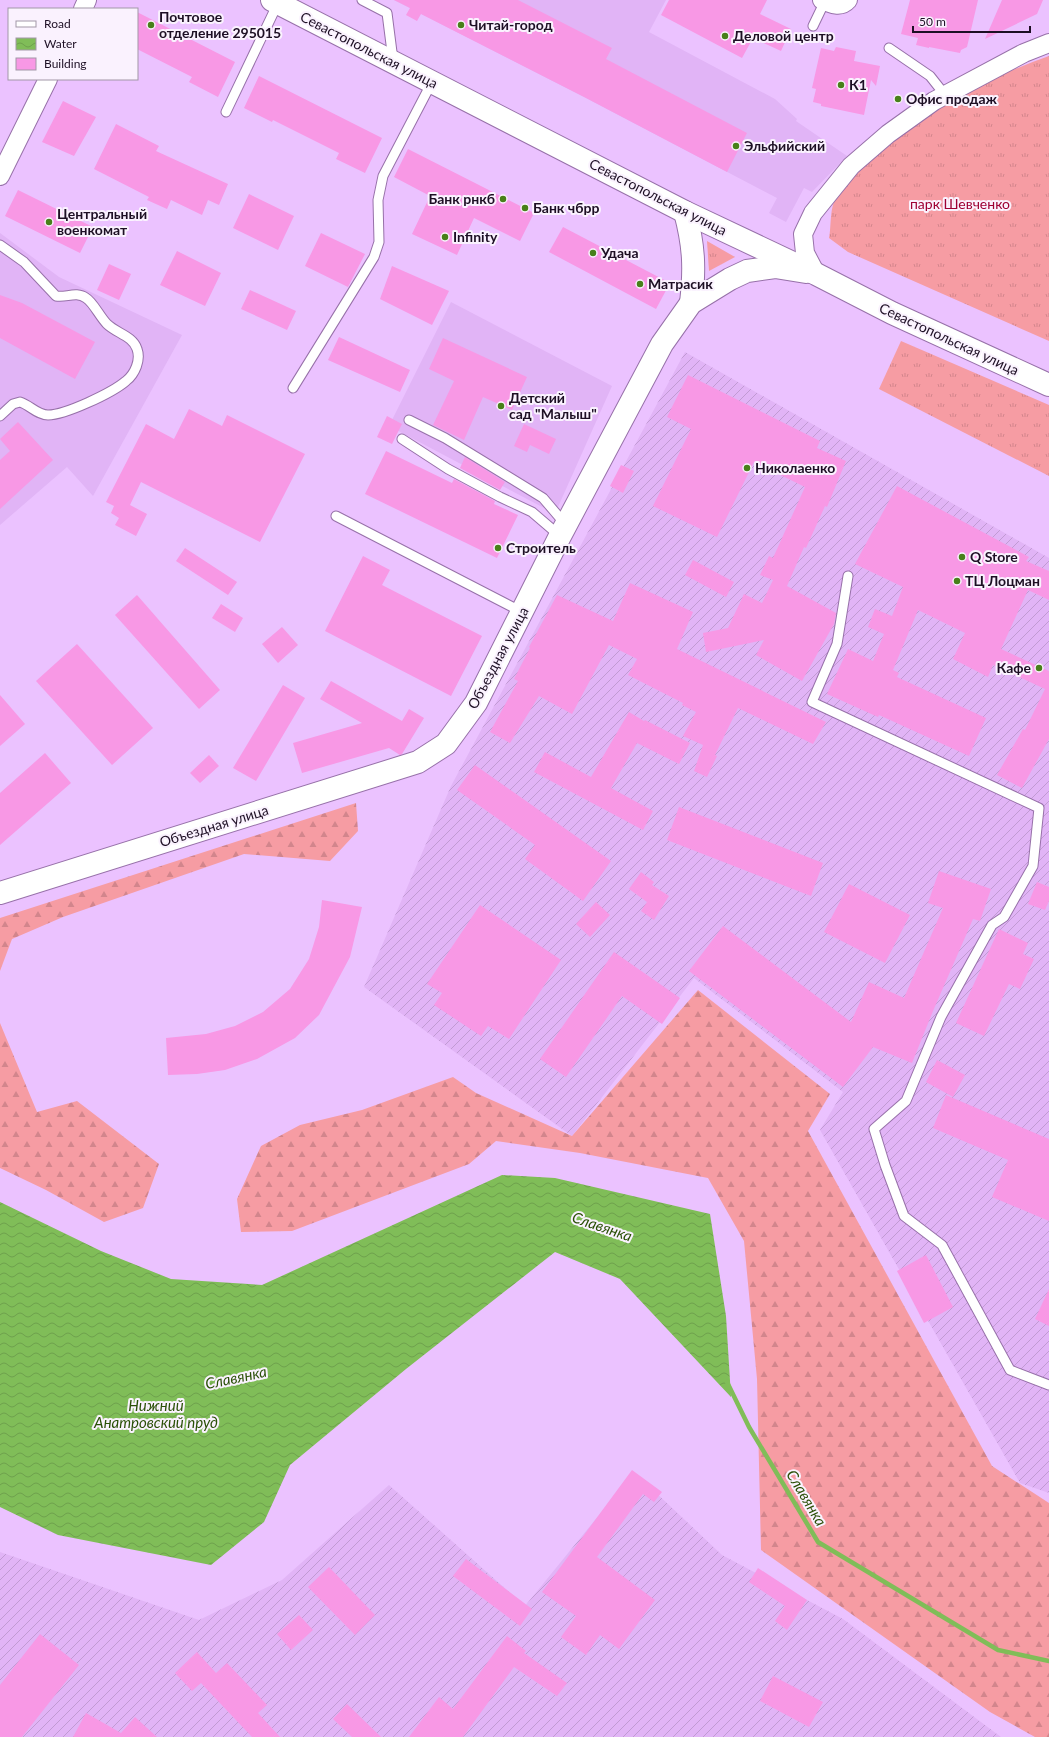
<svg xmlns="http://www.w3.org/2000/svg" width="1049" height="1737" font-family="Lato,sans-serif">
<style>
.built{fill:#e1b4f6}
.industrial{fill:url(#industrial-furrows)}
.grass{fill:url(#grass-tufts)}
.forest{fill:url(#forest-firs)}
.water{fill:url(#water-waves)}
.lines{fill:none;stroke-linecap:round;stroke-linejoin:round}
.stream{stroke:#80bd58;stroke-width:4.5}
.building{fill:#f898e5}
.service-casing{stroke:#9771a9;stroke-width:11}
.minor-casing{stroke:#9771a9;stroke-width:20}
.secondary-casing{stroke:#9771a9;stroke-width:24}
.primary-casing{stroke:#9771a9;stroke-width:24}
.service{stroke:#fff;stroke-width:9}
.minor{stroke:#fff;stroke-width:18}
.secondary{stroke:#fff;stroke-width:22}
.primary{stroke:#fff;stroke-width:22}
.poi-dot{fill:#48801a;stroke:#faf2fe;stroke-width:1.5}
.labels{text-anchor:middle;stroke-width:4;stroke-linejoin:round;paint-order:stroke}
.poi-label{font-size:14px;font-weight:bold;fill:#1d0f24;stroke:#faf2fe;text-anchor:start}
.street-label{font-size:14px;fill:#1d0f24;stroke:#faf2fe}
.park-label{font-size:14px;fill:#9e0033;stroke:#faf2fe}
.water-label{font-size:15px;font-style:italic;fill:#2a5007;stroke:#faf2fe}
</style>
<defs>
<pattern id="industrial-furrows" width="10" height="10" patternUnits="userSpaceOnUse"><rect width="10" height="10" fill="#e1b4f6"/><path d="M-1 1l2-2M0 10L10 0M9 11l2-2" fill="none" stroke="#c19ad3"/></pattern>
<pattern id="grass-tufts" width="24" height="20" patternUnits="userSpaceOnUse"><rect width="24" height="20" fill="#f69ca3"/><path d="M3 7l-1-3M5 7V3M7 7l1-3M15 17l-1-3M17 17v-4M19 17l1-3" fill="none" stroke="#d2858c"/></pattern>
<pattern id="forest-firs" width="22" height="20" patternUnits="userSpaceOnUse"><rect width="22" height="20" fill="#f69ca3"/><path d="M5 1l3.5 6h-7zM16 11l3.5 6h-7z" fill="#d2858c"/></pattern>
<pattern id="water-waves" width="16" height="10" patternUnits="userSpaceOnUse"><rect width="16" height="10" fill="#80bd58"/><path d="M0 5q4-4 8 0t8 0" fill="none" stroke="#6ea14c"/></pattern>
</defs>
<rect width="100%" height="100%" fill="#ebc2ff"/>
<g class="built">
<polygon points="394,0 666,0 649,32 775,99 797,119 796,121 847,156 812,192 804,188 786,222 769,213 777,198 586,98"/>
<polygon points="0,233 59,277 182,335 93,496 67,467 0,525"/>
<polygon points="451,302 612,386 558,507 544,508 389,426"/>
</g>
<g class="industrial">
<polygon points="685,352 1049,558 1049,1493 1020,1483 820,1130 843,1092 694,978 572,1136 364,987 451,786"/>
<polygon points="634,1472 722,1555 843,1619 1001,1737 0,1737 0,1552 199,1620 282,1580 389,1485 525,1606"/>
</g>
<g class="grass">
<path d="M1049,56v285l-201,-89 -19,-14c2,-10 1,-27 5,-36 4,-9 14,-18 21,-26 49,-54 125,-96 194,-120z"/>
<polygon points="707,241 735,257 709,271"/>
<polygon points="901,341 1049,405 1049,476 879,389"/>
</g>
<g class="forest">
<polygon points="356,803 358,831 330,861 244,854 63,917 12,939 0,971 0,918"/>
<polygon points="698,990 830,1094 808,1131 992,1466 1049,1503 1049,1737 1035,1737 990,1712 761,1550 757,1379 744,1241 708,1178 580,1153 496,1141 469,1164 292,1231 241,1232 237,1199 261,1146 300,1125 362,1110 453,1077 476,1093 572,1136"/>
<polygon points="0,1023 37,1112 77,1101 159,1164 143,1208 104,1222 46,1190 0,1168"/>
</g>
<polygon class="water" points="502,1175 555,1178 710,1214 726,1316 731,1397 620,1279 555,1252 406,1369 290,1465 264,1522 211,1565 58,1535 0,1507 0,1202 101,1251 171,1279 262,1285"/>
<g class="lines">
<polyline class="stream" points="727,1382 749,1427 818,1542 998,1650 1049,1661"/>
</g>
<g class="building">
<polygon points="394,0 518,0 612,48 606,59 747,133 727,172 586,98 421,14 417,21 406,15 410,8"/>
<polygon points="669,0 767,0 760,14 791,29 781,51 753,38 742,58 661,15"/>
<polygon points="910,0 978,0 967,47 961,50 960,53 929,47 929,48 916,45 918,38 901,34"/>
<polygon points="1002,0 1043,0 1037,14 985,39"/>
<polygon points="137,12 235,62 218,97 189,82 192,77 137,49"/>
<polygon points="836,47 856,51 854,61 880,66 876,86 871,80 864,115 821,106 821,104 813,102 816,89 812,88 821,48 834,51"/>
<polygon points="259,76 382,138 365,173 336,159 339,153 273,120 272,122 244,108"/>
<polygon points="63,101 96,117 74,156 42,142"/>
<polygon points="116,124 159,146 156,151 228,184 219,205 208,200 202,215 171,200 167,209 147,200 149,197 94,169"/>
<polygon points="408,149 534,213 520,241 474,218 457,255 412,234 430,196 394,177"/>
<polygon points="18,190 93,227 80,253 5,216"/>
<polygon points="249,194 294,216 278,250 233,228"/>
<polygon points="563,227 670,283 656,309 549,252"/>
<polygon points="321,233 365,254 348,287 305,266"/>
<polygon points="177,251 221,273 205,306 160,285"/>
<polygon points="109,264 131,274 119,300 97,290"/>
<polygon points="392,266 449,291 432,325 380,299"/>
<polygon points="250,290 296,311 287,330 241,309"/>
<polygon points="0,295 22,303 95,342 75,379 0,338"/>
<polygon points="339,337 410,370 400,392 328,360"/>
<polygon points="443,338 527,377 512,410 483,397 464,440 433,425 454,381 429,369"/>
<polygon points="688,375 820,441 817,448 846,461 827,507 825,506 806,548 804,547 787,586 836,613 834,624 802,681 756,655 764,640 706,652 703,633 728,628 744,594 762,603 773,580 760,575 769,556 773,558 805,487 754,462 717,537 653,506 691,429 667,417"/>
<polygon points="189,409 222,426 227,415 305,454 260,542 141,482 130,505 147,514 136,536 115,525 119,518 111,513 114,506 106,502 146,424 174,439"/>
<polygon points="387,416 402,424 392,444 377,437"/>
<polygon points="18,422 53,460 0,509 0,460 10,451 0,439"/>
<polygon points="524,424 556,439 549,454 530,445 527,452 514,446"/>
<polygon points="386,451 452,483 454,479 495,501 494,504 518,515 497,558 365,494"/>
<polygon points="465,457 505,482 500,490 460,468"/>
<polygon points="621,465 634,471 623,493 610,486"/>
<polygon points="897,486 1029,557 1026,561 1049,571 1049,600 1028,590 1001,649 1049,671 1049,739 1022,788 997,775 1023,729 1025,730 1045,689 993,665 988,677 953,659 965,633 918,610 893,670 899,673 897,677 986,718 969,756 879,715 878,717 827,694 848,649 873,661 884,634 868,627 875,609 892,616 903,587 855,564"/>
<polygon points="185,548 237,582 228,595 176,561"/>
<polygon points="363,556 390,570 382,585 482,636 451,696 325,631"/>
<polygon points="693,560 734,582 726,597 685,575"/>
<polygon points="630,583 693,612 677,649 826,722 813,744 738,708 715,755 717,756 707,777 694,771 703,745 683,736 696,712 682,705 683,703 628,675 637,659 609,645 572,714 539,696 510,743 490,732 518,681 514,679 530,648 529,647 557,595 613,621"/>
<polygon points="137,595 220,690 199,709 115,615"/>
<polygon points="221,604 243,618 235,632 212,618"/>
<polygon points="282,627 298,645 278,663 262,644"/>
<polygon points="77,644 153,728 112,765 36,681"/>
<polygon points="331,681 402,721 409,709 424,718 402,754 400,755 389,748 302,773 293,743 362,723 320,699"/>
<polygon points="283,685 305,698 256,781 233,768"/>
<polygon points="0,695 25,724 0,746"/>
<polygon points="629,712 644,721 645,720 690,743 679,764 637,743 611,788 653,811 643,830 534,772 545,752 591,777"/>
<polygon points="45,753 71,783 0,845 0,793"/>
<polygon points="209,755 219,766 200,783 190,773"/>
<polygon points="475,765 611,861 583,901 525,859 535,845 457,790"/>
<polygon points="679,807 823,863 811,896 667,840"/>
<polygon points="939,871 991,889 980,921 973,919 933,1011 912,1063 873,1047 843,1087 689,971 723,926 851,1022 869,982 904,998 943,908 928,903"/>
<polygon points="641,872 654,882 652,885 669,896 654,920 641,911 647,902 629,889"/>
<polygon points="1037,882 1049,887 1049,901 1045,910 1028,904"/>
<polygon points="849,884 910,915 885,963 824,932"/>
<polygon points="322,900 362,907 350,957 319,1015 295,1038 257,1059 225,1070 197,1074 168,1075 166,1038 206,1034 235,1026 263,1012 290,989 309,959 319,927"/>
<polygon points="596,902 610,915 590,937 576,924"/>
<polygon points="480,905 561,960 509,1039 488,1026 481,1036 434,1005 442,993 427,984"/>
<polygon points="999,929 1028,943 1023,954 1034,959 1020,989 1009,984 984,1036 956,1023"/>
<polygon points="614,952 680,998 662,1024 622,996 566,1077 540,1059"/>
<polygon points="937,1060 965,1075 953,1097 926,1082"/>
<polygon points="946,1095 1049,1139 1049,1221 992,1197 1008,1160 933,1128"/>
<polygon points="926,1255 953,1307 924,1323 897,1271"/>
<polygon points="1049,1289 1049,1326 1035,1319"/>
<polygon points="632,1470 662,1492 654,1502 643,1494 597,1557 655,1600 619,1649 600,1635 586,1655 561,1637 576,1616 542,1592"/>
<polygon points="466,1559 532,1609 520,1626 453,1576"/>
<polygon points="329,1567 375,1615 355,1635 308,1587"/>
<polygon points="758,1568 807,1600 787,1630 775,1621 785,1606 749,1582"/>
<polygon points="299,1615 313,1630 291,1650 277,1634"/>
<polygon points="40,1634 79,1665 22,1737 0,1737 0,1685"/>
<polygon points="507,1636 526,1651 524,1653 567,1683 557,1696 514,1667 463,1737 409,1737 439,1697 453,1709"/>
<polygon points="197,1652 216,1673 227,1663 267,1705 258,1713 280,1737 252,1737 201,1683 192,1691 175,1673"/>
<polygon points="773,1676 823,1702 809,1727 760,1701"/>
<polygon points="347,1704 381,1737 352,1737 333,1719"/>
<polygon points="86,1713 121,1733 135,1717 157,1737 73,1737"/>
</g>
<g class="lines">
<defs>
<g id="service">
<polyline points="362,0 387,13 393,60"/>
<polyline points="813,26 825,1"/>
<polyline points="889,48 930,76 945,95"/>
<polyline points="226,112 278,3"/>
<path d="M0,245l24,17 32,34c10,2 20,-5 30,2 7,4 14,19 21,26 9,9 26,12 30,25 4,11 -2,25 -11,32 -14,12 -61,34 -78,34 -11,0 -18,-10 -28,-13l-7,2 -13,12"/>
<polyline points="293,388 374,257 379,242 378,200 383,176 432,82"/>
<polyline points="409,420 445,438 543,498 566,525"/>
<polyline points="402,439 448,469 500,497 532,512 560,536"/>
<polyline points="336,516 522,612"/>
<polyline points="848,576 837,644 812,702 1039,808 1033,866 1004,917 992,925 941,1017 906,1101 874,1129 885,1165 904,1216 942,1245 1010,1370 1049,1385"/>
</g>
<g id="minor">
<path d="M822,0c9,4 19,8 26,0"/>
<polyline points="83,9 87,0"/>
<polyline points="0,176 48,79"/>
<polyline points="816,274 805,253 803,234 813,213 851,166 888,134 934,101 1024,53 1049,43"/>
</g>
<g id="secondary">
<path d="M685,212c9,34 10,56 6,91"/>
<polyline points="0,893 418,762 446,744 476,703 560,536 662,344 691,303 730,279 747,271 775,267 806,272"/>
</g>
<polyline id="primary" points="272,0 685,212 816,274 892,313 1049,385"/>
</defs>
<use href="#service" class="service-casing"/>
<use href="#minor" class="minor-casing"/>
<use href="#secondary" class="secondary-casing"/>
<use href="#primary" class="primary-casing"/>
<use href="#service" class="service"/>
<use href="#minor" class="minor"/>
<use href="#secondary" class="secondary"/>
<use href="#primary" class="primary"/>
</g>
<g class="poi-dot">
<circle cx="151" cy="25" r="4"/>
<circle cx="461" cy="25" r="4"/>
<circle cx="725" cy="36" r="4"/>
<circle cx="841" cy="85" r="4"/>
<circle cx="898" cy="99" r="4"/>
<circle cx="736" cy="146" r="4"/>
<circle cx="503" cy="199" r="4"/>
<circle cx="525" cy="208" r="4"/>
<circle cx="49" cy="222" r="4"/>
<circle cx="445" cy="237" r="4"/>
<circle cx="593" cy="253" r="4"/>
<circle cx="640" cy="284" r="4"/>
<circle cx="501" cy="406" r="4"/>
<circle cx="747" cy="468" r="4"/>
<circle cx="498" cy="548" r="4"/>
<circle cx="962" cy="557" r="4"/>
<circle cx="957" cy="581" r="4"/>
<circle cx="1039" cy="668" r="4"/>
</g>
<g class="labels">
<g class="poi-label">
<text x="159" y="22">Почтовое<tspan x="159" dy="16">отделение 295015</tspan></text>
<text x="469" y="30">Читай-город</text>
<text x="733" y="41">Деловой центр</text>
<text x="849" y="90">К1</text>
<text x="906" y="104">Офис продаж</text>
<text x="744" y="151">Эльфийский</text>
<text x="495" y="204" text-anchor="end">Банк рнкб</text>
<text x="533" y="213">Банк чбрр</text>
<text x="57" y="219">Центральный<tspan x="57" dy="16">военкомат</tspan></text>
<text x="453" y="242">Infinity</text>
<text x="601" y="258">Удача</text>
<text x="648" y="289">Матрасик</text>
<text x="509" y="403">Детский<tspan x="509" dy="16">сад "Малыш"</tspan></text>
<text x="755" y="473">Николаенко</text>
<text x="506" y="553">Строитель</text>
<text x="970" y="562">Q Store</text>
<text x="965" y="586">ТЦ Лоцман</text>
<text x="1031" y="673" text-anchor="end">Кафе</text>
</g>
<g class="street-label">
<text transform="translate(369 50) rotate(27)" y="5">Севастопольская улица</text>
<text transform="translate(658 197) rotate(27)" y="5">Севастопольская улица</text>
<text transform="translate(949 339) rotate(25)" y="5">Севастопольская улица</text>
<text transform="translate(498 658) rotate(-62)" y="5">Объездная улица</text>
<text transform="translate(214 826) rotate(-17)" y="5">Объездная улица</text>
</g>
<g class="park-label">
<text x="960" y="209">парк Шевченко</text>
</g>
<g class="water-label">
<text transform="translate(602 1227) rotate(19)" y="5">Славянка</text>
<text transform="translate(236 1378) rotate(-12)" y="5">Славянка</text>
<text x="156" y="1411">Нижний<tspan x="156" dy="17">Анатровский пруд</tspan></text>
<text transform="translate(806 1498) rotate(59)" y="5">Славянка</text>
</g>
</g>
<rect x="8" y="8" width="130" height="72" fill="#faf2fe" stroke="#a297a7"/>
<rect x="16" y="21" width="20" height="6" fill="#ffffff" stroke="#a297a7"/>
<text x="44" y="28" font-size="12" fill="#1d0f24">Road</text>
<rect x="16" y="38" width="20" height="12" fill="url(#water-waves)" stroke="#a297a7"/>
<text x="44" y="48" font-size="12" fill="#1d0f24">Water</text>
<rect x="16" y="58" width="20" height="12" fill="#f898e5" stroke="#a297a7"/>
<text x="44" y="68" font-size="12" fill="#1d0f24">Building</text>
<path d="M913 26v6h117v-6" fill="none" stroke="#1d0f24" stroke-width="2"/>
<text x="919" y="26" font-size="12" fill="#1d0f24" stroke="#faf2fe" stroke-width="3" paint-order="stroke">50 m</text>
</svg>
